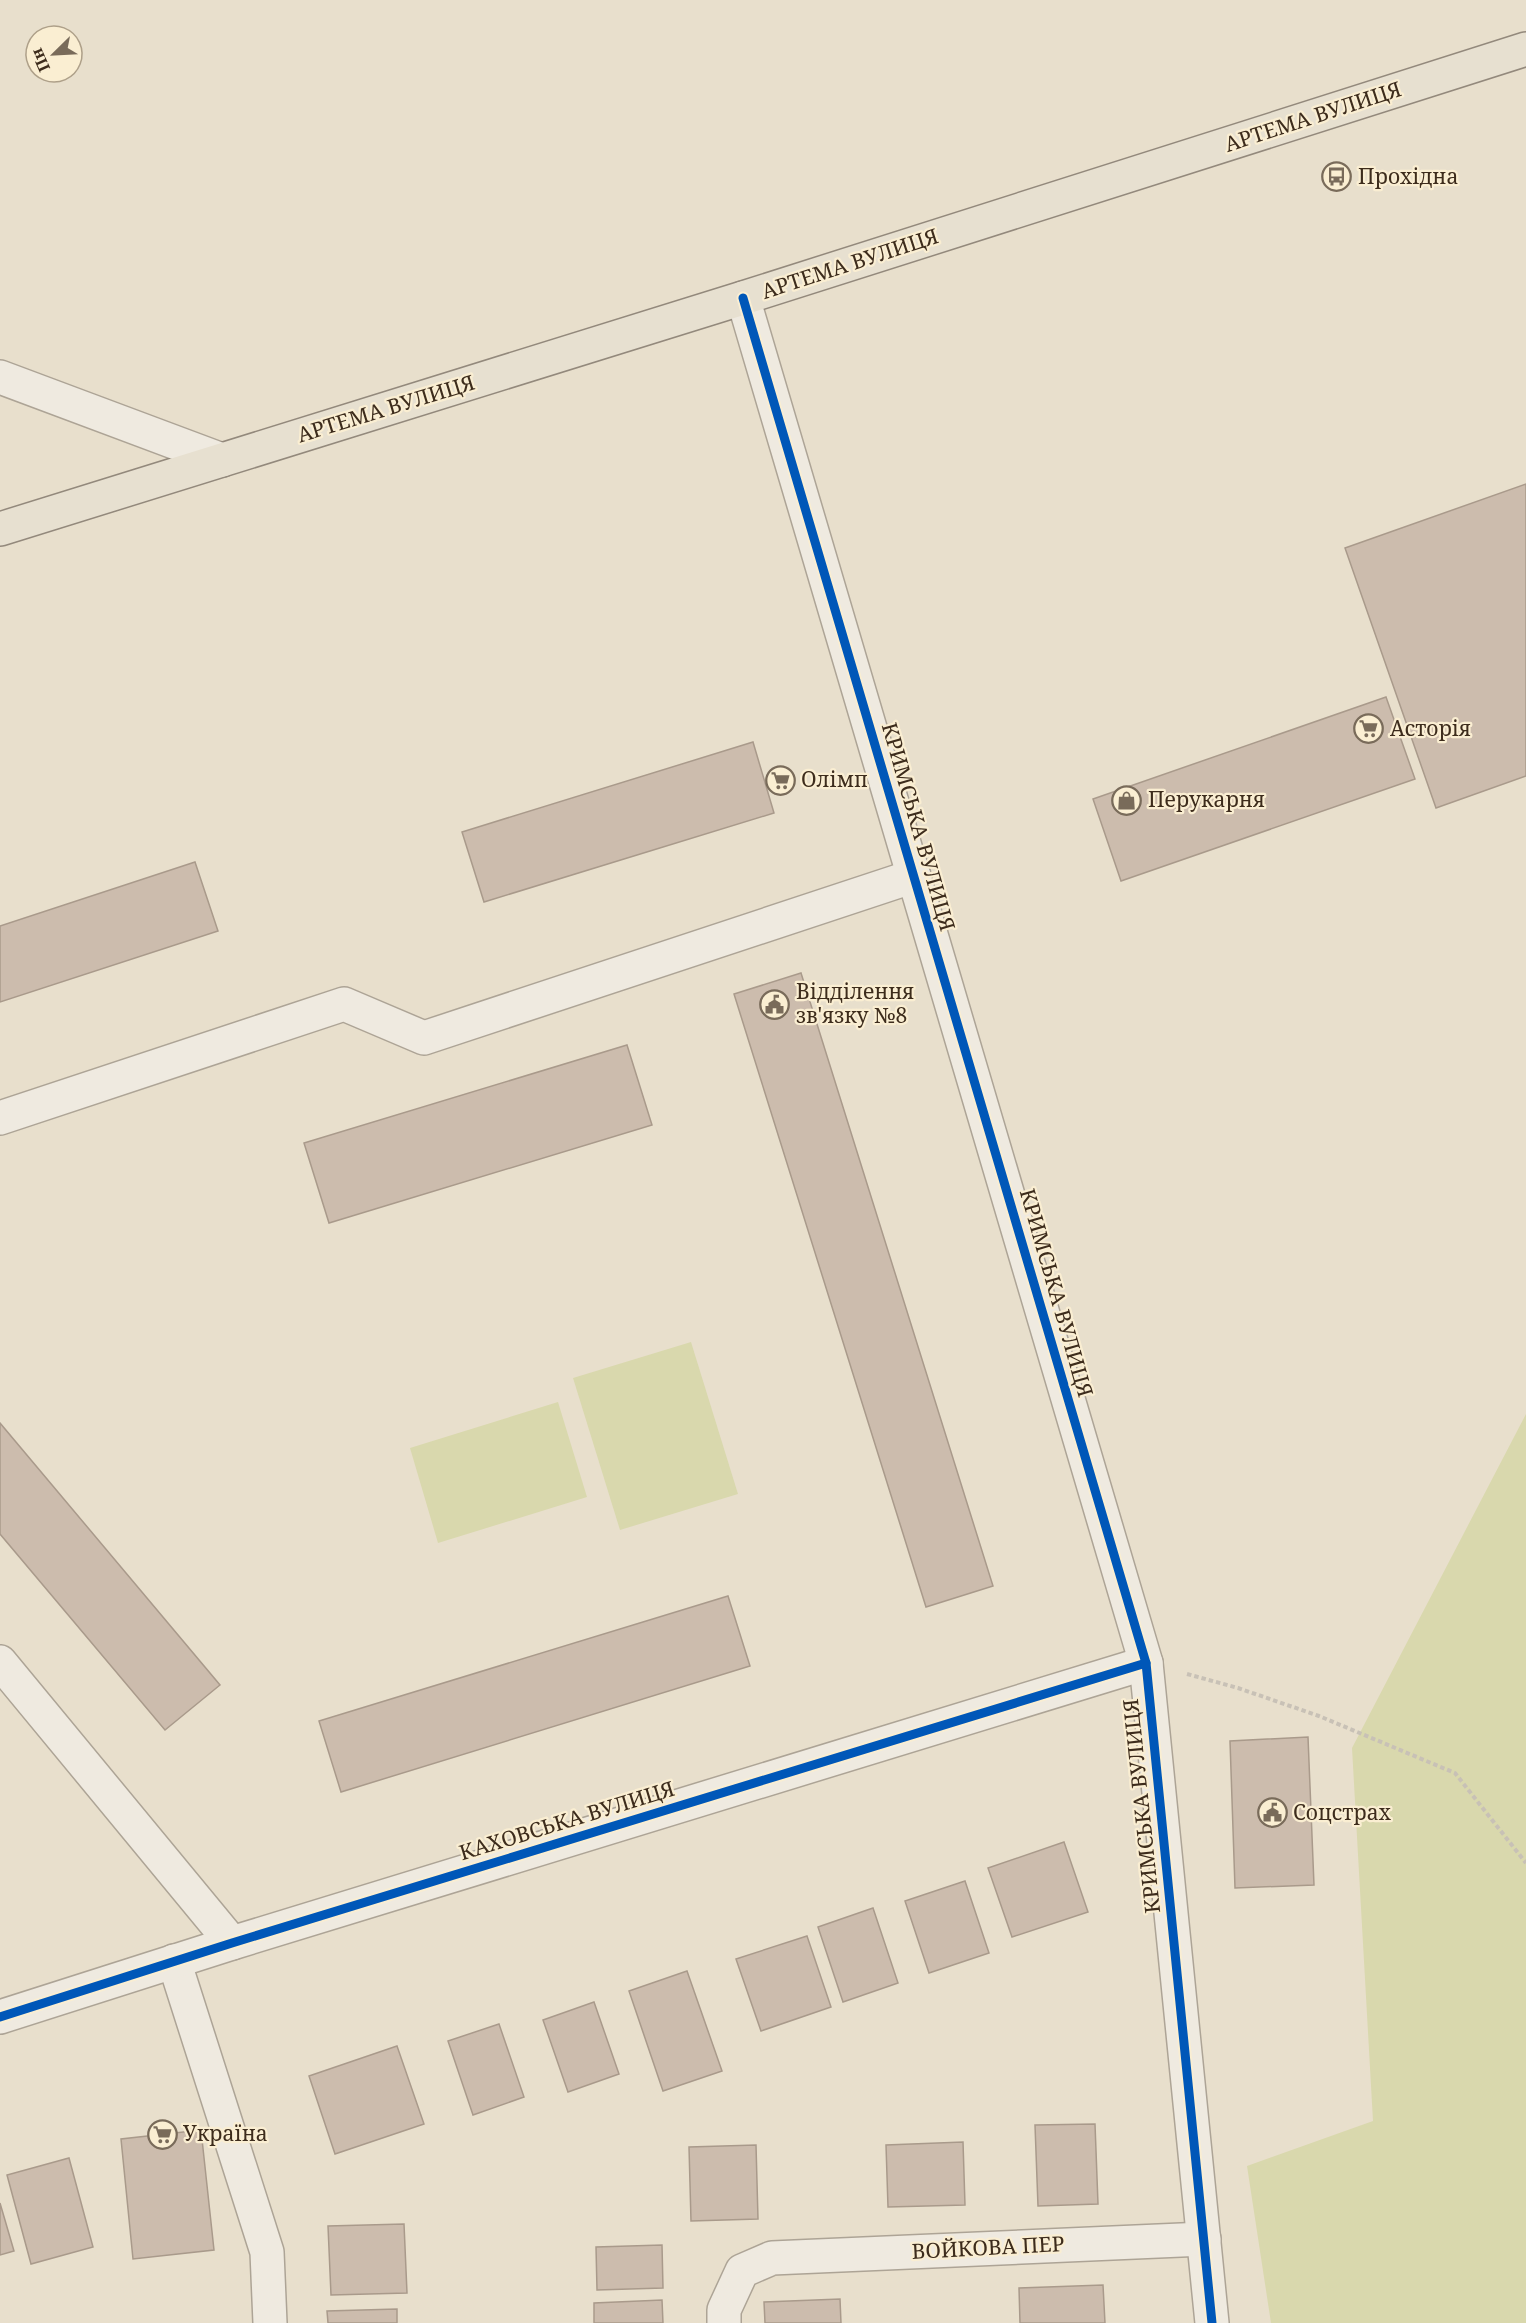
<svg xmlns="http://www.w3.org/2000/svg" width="1526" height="2323" font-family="'Noto Serif',serif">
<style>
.green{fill:#d9d8ad}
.building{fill:#ccbcad;stroke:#a99a8b;stroke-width:1.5}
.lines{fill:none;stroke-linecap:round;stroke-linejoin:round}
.minor-casing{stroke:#ada496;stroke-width:36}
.major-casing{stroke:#93897c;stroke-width:36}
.path{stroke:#c8c1b6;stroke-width:4;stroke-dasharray:4.5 3;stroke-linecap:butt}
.minor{stroke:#efeae0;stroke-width:33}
.major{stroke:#e7e0d0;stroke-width:33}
.cycleway-casing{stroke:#faeed2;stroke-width:13}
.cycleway{stroke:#0057b8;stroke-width:9}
.labels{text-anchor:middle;stroke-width:4.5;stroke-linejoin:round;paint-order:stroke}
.street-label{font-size:21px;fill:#3d2c1c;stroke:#faeed2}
.poi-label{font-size:21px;fill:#3d2c1c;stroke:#faeed2;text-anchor:start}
</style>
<rect width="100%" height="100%" fill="#e8dfcc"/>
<g class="green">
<polygon points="691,1342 738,1494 620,1530 573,1378"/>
<polygon points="558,1402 587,1497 438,1543 410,1448"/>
<polygon points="1526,1414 1526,2323 1271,2323 1247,2166 1373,2121 1352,1748"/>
</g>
<g class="building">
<polygon points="1526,484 1526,776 1436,808 1345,548"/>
<polygon points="1386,697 1415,779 1121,881 1093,799"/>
<polygon points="753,742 774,813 484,902 462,832"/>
<polygon points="195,862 218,931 0,1002 0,926"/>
<polygon points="801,973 993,1586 926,1607 734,994"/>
<polygon points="627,1045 652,1125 329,1223 304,1143"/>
<polygon points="0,1423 220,1685 165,1730 0,1534"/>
<polygon points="728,1596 750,1666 341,1792 319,1721"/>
<polygon points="1308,1737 1314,1885 1235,1888 1230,1741"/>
<polygon points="1064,1842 1088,1912 1012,1937 988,1868"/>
<polygon points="965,1881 989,1953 929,1973 905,1901"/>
<polygon points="873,1908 898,1983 843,2002 818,1927"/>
<polygon points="807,1936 831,2007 761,2031 736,1959"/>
<polygon points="687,1971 722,2071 663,2091 629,1991"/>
<polygon points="594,2002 619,2074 568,2092 543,2020"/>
<polygon points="499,2024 524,2097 473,2115 448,2041"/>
<polygon points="397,2046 424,2124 335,2154 309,2076"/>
<polygon points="1095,2124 1098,2204 1038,2206 1035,2125"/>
<polygon points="201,2130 214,2250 133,2259 121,2139"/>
<polygon points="963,2142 965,2205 888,2207 886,2145"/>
<polygon points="756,2145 758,2219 691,2221 689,2147"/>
<polygon points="69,2158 93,2247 31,2264 7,2175"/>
<polygon points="0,2203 14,2251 0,2255"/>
<polygon points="404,2224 407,2293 331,2295 328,2226"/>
<polygon points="662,2245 663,2288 597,2290 596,2247"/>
<polygon points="1103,2285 1105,2323 1020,2323 1019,2288"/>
<polygon points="840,2299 841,2323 765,2323 764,2302"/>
<polygon points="662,2300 663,2323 594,2323 594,2303"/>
<polygon points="397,2309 397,2323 328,2323 327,2311"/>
</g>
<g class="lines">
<defs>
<g id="minor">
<polyline points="743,298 1146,1663 1212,2323"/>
<polyline points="0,377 222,460"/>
<polyline points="0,1118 344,1004 424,1038 914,876"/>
<polyline points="0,1662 232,1943"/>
<polyline points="174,1961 267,2252 270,2323"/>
<polyline points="0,2017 232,1943 1146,1663"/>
<polyline points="724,2323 724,2310 742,2271 772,2258 1204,2239"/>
</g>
<polyline id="major" points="0,529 743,298 1526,49"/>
</defs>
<use href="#minor" class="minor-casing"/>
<use href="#major" class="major-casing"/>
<polyline class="path" points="1187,1674 1238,1688 1319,1716 1455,1773 1526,1863"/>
<use href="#minor" class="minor"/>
<use href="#major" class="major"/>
<defs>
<g id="cycleway">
<polyline points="743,298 1146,1663 1212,2323"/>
<polyline points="0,2017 232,1943 1146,1663"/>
</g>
</defs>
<use href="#cycleway" class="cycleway-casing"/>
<use href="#cycleway" class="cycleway"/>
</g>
<defs>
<symbol id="bus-ring" viewBox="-11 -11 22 22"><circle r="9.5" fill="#faeed2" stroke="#796b5a" stroke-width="1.5"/><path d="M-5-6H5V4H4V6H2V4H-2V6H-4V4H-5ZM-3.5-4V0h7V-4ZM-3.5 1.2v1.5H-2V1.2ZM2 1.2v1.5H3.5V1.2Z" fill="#796b5a"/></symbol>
<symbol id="supermarket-ring" viewBox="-11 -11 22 22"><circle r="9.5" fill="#faeed2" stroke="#796b5a" stroke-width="1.5"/><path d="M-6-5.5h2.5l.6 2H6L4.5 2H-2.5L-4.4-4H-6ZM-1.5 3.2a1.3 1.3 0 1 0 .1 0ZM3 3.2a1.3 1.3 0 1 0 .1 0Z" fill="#796b5a"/></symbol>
<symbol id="shop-ring" viewBox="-11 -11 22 22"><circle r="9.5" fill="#faeed2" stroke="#796b5a" stroke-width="1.5"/><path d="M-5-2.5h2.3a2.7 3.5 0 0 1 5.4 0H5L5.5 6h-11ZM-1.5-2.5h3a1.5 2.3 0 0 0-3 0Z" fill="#796b5a"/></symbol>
<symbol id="civic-ring" viewBox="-11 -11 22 22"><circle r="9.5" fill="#faeed2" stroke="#796b5a" stroke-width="1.5"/><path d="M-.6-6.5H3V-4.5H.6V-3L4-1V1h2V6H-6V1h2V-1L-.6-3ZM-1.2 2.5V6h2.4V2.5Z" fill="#796b5a"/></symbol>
</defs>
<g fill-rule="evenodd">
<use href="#bus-ring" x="1320" y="160" width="33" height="33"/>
<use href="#supermarket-ring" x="1352" y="712" width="33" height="33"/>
<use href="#supermarket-ring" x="764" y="764" width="33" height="33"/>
<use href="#shop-ring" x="1110" y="784" width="33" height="33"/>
<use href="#civic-ring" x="758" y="988" width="33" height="33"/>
<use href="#civic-ring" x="1256" y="1796" width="33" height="33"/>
<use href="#supermarket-ring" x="146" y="2118" width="33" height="33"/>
</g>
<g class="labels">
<g class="street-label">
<text transform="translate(1313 117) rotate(-18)" y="7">АРТЕМА ВУЛИЦЯ</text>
<text transform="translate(850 264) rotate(-18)" y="7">АРТЕМА ВУЛИЦЯ</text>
<text transform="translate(386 409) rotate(-17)" y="7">АРТЕМА ВУЛИЦЯ</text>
<text transform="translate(918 827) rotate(74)" y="7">КРИМСЬКА ВУЛИЦЯ</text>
<text transform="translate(1056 1293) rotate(74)" y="7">КРИМСЬКА ВУЛИЦЯ</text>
<text transform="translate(1142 1806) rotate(-96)" y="7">КРИМСЬКА ВУЛИЦЯ</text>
<text transform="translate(567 1821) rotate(-17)" y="7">КАХОВСЬКА ВУЛИЦЯ</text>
<text transform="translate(988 2248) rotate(-3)" y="7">ВОЙКОВА ПЕР</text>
</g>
<g class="poi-label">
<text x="1358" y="184">Прохідна</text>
<text x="1390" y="736">Асторія</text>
<text x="801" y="787">Олімп</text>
<text x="1148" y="807">Перукарня</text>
<text x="796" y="999">Відділення<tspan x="796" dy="24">зв'язку №8</tspan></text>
<text x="1293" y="1820">Соцстрах</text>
<text x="183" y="2141">Україна</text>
</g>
</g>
<g transform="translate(54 54) rotate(246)"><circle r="28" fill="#faeed2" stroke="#aea089" stroke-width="1.5"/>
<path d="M0-4.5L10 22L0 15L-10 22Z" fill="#796b5a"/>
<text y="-9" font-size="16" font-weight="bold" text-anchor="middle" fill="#3d2c1c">Пн</text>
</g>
</svg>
